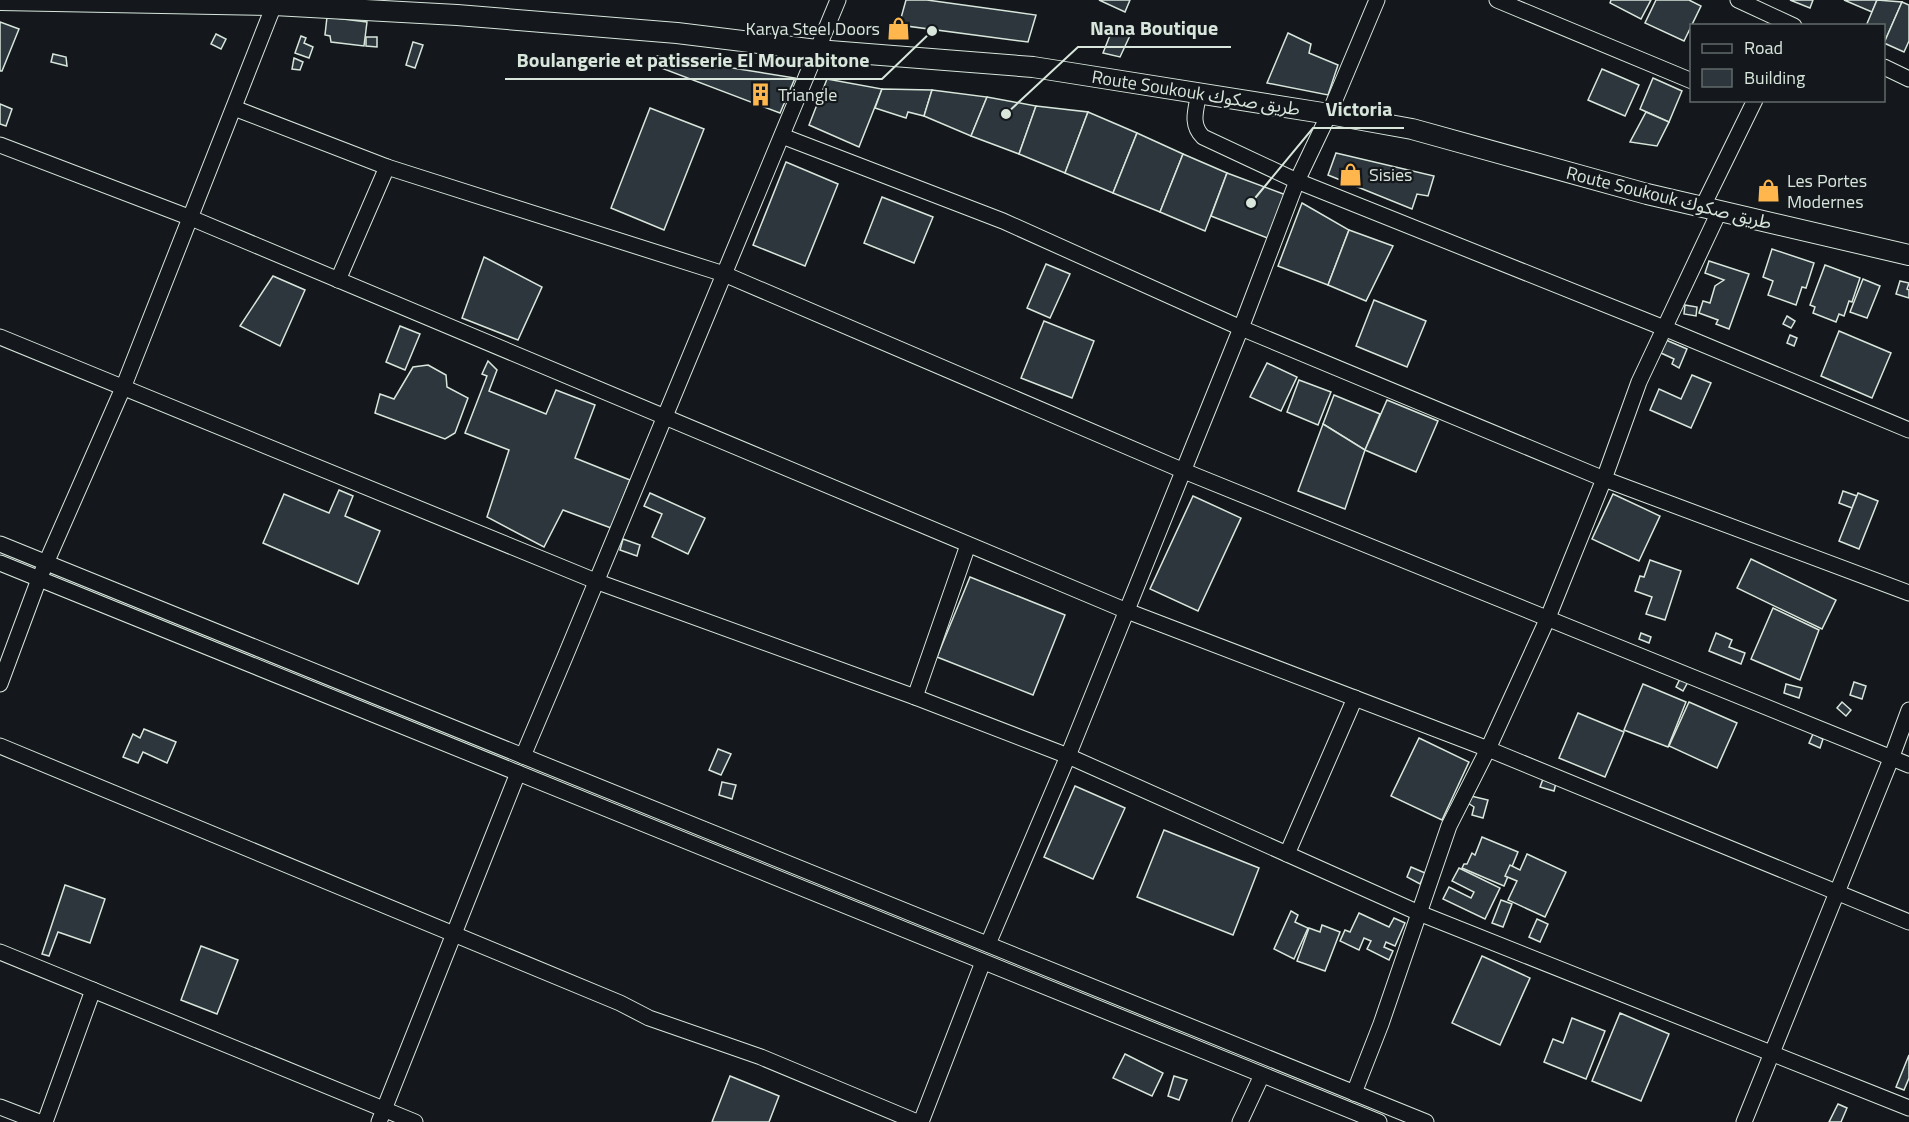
<svg xmlns="http://www.w3.org/2000/svg" width="1909" height="1122" font-family="'Titillium Web','Noto Sans Arabic',sans-serif">
<style>
.building{fill:#2c363c;stroke:#d8e6dc;stroke-width:1.5}
.lines{fill:none;stroke-linecap:round;stroke-linejoin:round}
.minor-casing{stroke:#d8e6dc;stroke-width:17}
.tertiary-casing{stroke:#d8e6dc;stroke-width:22}
.minor{stroke:#14181c;stroke-width:15}
.tertiary{stroke:#14181c;stroke-width:20}
.labels{text-anchor:middle;stroke-width:4.5;stroke-linejoin:round;paint-order:stroke}
.poi-label{font-size:18px;fill:#d8e6dc;stroke:#14181c;text-anchor:start}
.street-label{font-size:18px;fill:#d8e6dc;stroke:#14181c}
.leader{fill:none;stroke:#d8e6dc;stroke-width:2}
.callout-dot{fill:#d8e6dc;stroke:#14181c;stroke-width:2}
.callout-label{font-size:20px;text-anchor:middle;font-weight:bold;fill:#d8e6dc;stroke:#14181c;stroke-width:4.5;stroke-linejoin:round;paint-order:stroke}
</style>
<rect width="100%" height="100%" fill="#14181c"/>
<g class="building">
<polygon points="906,0 927,0 1036,15 1028,42 899,25"/>
<polygon points="1099,0 1130,0 1125,12"/>
<polygon points="1611,0 1651,0 1641,19 1610,3"/>
<polygon points="1656,0 1689,0 1701,6 1684,41 1645,23"/>
<polygon points="1790,0 1813,0 1810,8"/>
<polygon points="1844,0 1877,0 1872,12"/>
<polygon points="1877,0 1902,2 1884,43 1884,26 1866,26"/>
<polygon points="1902,2 1909,5 1909,41 1904,52 1884,43"/>
<polygon points="327,17 367,22 364,46 331,42 330,36 325,35"/>
<polygon points="0,22 19,29 2,71 0,71"/>
<polygon points="1114,25 1133,29 1120,57 1103,53"/>
<polygon points="1288,33 1311,44 1309,53 1338,65 1328,95 1267,83"/>
<polygon points="216,34 226,39 221,49 211,44"/>
<polygon points="301,36 306,38 304,43 313,47 309,58 295,53"/>
<polygon points="366,37 377,37 377,47 366,46"/>
<polygon points="413,42 423,45 415,68 406,65"/>
<polygon points="53,54 66,57 67,66 51,62"/>
<polygon points="657,56 795,78 780,113 656,66 654,61"/>
<polygon points="294,58 303,62 300,70 292,69"/>
<polygon points="1602,69 1639,85 1625,116 1588,100"/>
<polygon points="1653,78 1682,91 1669,122 1640,109"/>
<polygon points="827,79 882,89 859,147 809,125"/>
<polygon points="882,89 932,90 924,116 908,112 906,118 875,108"/>
<polygon points="932,90 987,97 971,136 924,116"/>
<polygon points="987,97 1036,106 1019,154 971,136"/>
<polygon points="0,104 12,109 6,126 0,124"/>
<polygon points="1036,106 1088,112 1065,173 1019,154"/>
<polygon points="650,108 704,129 664,230 611,208"/>
<polygon points="1088,112 1137,133 1113,193 1065,173"/>
<polygon points="1646,112 1669,122 1657,146 1630,142"/>
<polygon points="1137,133 1183,154 1160,212 1113,193"/>
<polygon points="1336,153 1434,176 1428,196 1417,194 1412,209 1328,175"/>
<polygon points="1183,154 1227,173 1205,231 1160,212"/>
<polygon points="786,162 838,184 805,266 753,245"/>
<polygon points="1227,173 1286,195 1270,239 1211,216"/>
<polygon points="882,197 933,217 914,263 864,243"/>
<polygon points="1302,203 1349,230 1328,285 1278,266"/>
<polygon points="1349,230 1393,246 1366,301 1328,285"/>
<polygon points="1772,249 1814,263 1806,288 1802,287 1796,305 1768,295 1773,281 1763,277"/>
<polygon points="484,257 542,287 518,340 462,318"/>
<polygon points="1709,261 1749,274 1729,329 1716,324 1718,320 1699,313 1703,301 1710,303 1715,286 1724,280 1705,273"/>
<polygon points="1046,264 1070,274 1050,318 1027,308"/>
<polygon points="1825,265 1860,278 1852,302 1849,301 1844,316 1839,314 1836,322 1813,313 1815,307 1810,305"/>
<polygon points="273,276 305,290 280,346 240,326"/>
<polygon points="1863,279 1880,286 1867,318 1850,312"/>
<polygon points="1900,281 1909,283 1907,289 1909,290 1909,298 1896,294"/>
<polygon points="1374,300 1426,321 1407,367 1356,346"/>
<polygon points="1685,305 1697,307 1696,316 1684,314"/>
<polygon points="1787,316 1795,321 1791,328 1783,324"/>
<polygon points="1044,321 1094,341 1072,398 1021,378"/>
<polygon points="400,326 420,334 405,370 386,362"/>
<polygon points="1839,331 1891,353 1872,398 1821,376"/>
<polygon points="1790,335 1797,338 1794,346 1787,343"/>
<polygon points="1666,340 1687,349 1679,368 1672,364 1674,359 1661,353"/>
<polygon points="488,361 497,370 489,391 546,414 556,390 595,405 575,458 630,480 611,528 563,510 544,547 487,517 509,450 465,433 487,376 482,374"/>
<polygon points="1267,363 1297,377 1281,411 1250,397"/>
<polygon points="428,365 446,375 447,387 468,398 455,433 445,439 375,413 380,394 394,399 413,367"/>
<polygon points="1692,375 1711,383 1691,428 1650,410 1659,389 1681,399"/>
<polygon points="1299,380 1331,392 1318,425 1287,412"/>
<polygon points="1334,395 1380,414 1365,450 1323,424"/>
<polygon points="1387,400 1438,421 1416,472 1365,450"/>
<polygon points="1323,424 1365,450 1345,509 1298,491"/>
<polygon points="339,490 353,496 345,516 380,531 358,584 263,543 284,494 329,513"/>
<polygon points="1843,491 1857,496 1852,508 1839,503"/>
<polygon points="650,493 705,518 688,554 652,537 662,514 644,506"/>
<polygon points="1858,493 1878,501 1859,549 1839,541"/>
<polygon points="1613,494 1660,516 1639,561 1592,539"/>
<polygon points="1193,496 1241,518 1198,611 1150,589"/>
<polygon points="623,539 640,545 637,556 620,550"/>
<polygon points="1751,559 1836,600 1822,629 1737,588"/>
<polygon points="1650,560 1681,571 1665,620 1646,614 1652,597 1635,591 1640,576 1644,577"/>
<polygon points="970,577 1065,615 1033,695 937,657"/>
<polygon points="1773,608 1819,630 1800,680 1751,659"/>
<polygon points="1641,633 1651,637 1649,643 1639,639"/>
<polygon points="1716,633 1732,640 1729,647 1745,653 1741,664 1709,651"/>
<polygon points="1681,677 1689,680 1683,691 1676,687"/>
<polygon points="1854,682 1866,686 1862,699 1850,695"/>
<polygon points="1643,684 1686,702 1668,747 1624,730"/>
<polygon points="1786,684 1802,688 1799,698 1784,693"/>
<polygon points="1689,702 1737,723 1717,768 1669,746"/>
<polygon points="1842,702 1851,710 1846,716 1837,708"/>
<polygon points="1578,713 1624,732 1605,777 1559,758"/>
<polygon points="144,729 176,742 167,763 143,752 138,763 123,757 133,734 140,738"/>
<polygon points="1813,734 1823,739 1820,748 1809,743"/>
<polygon points="1419,738 1469,762 1442,820 1391,796"/>
<polygon points="718,749 731,754 721,775 709,770"/>
<polygon points="1543,779 1556,783 1554,791 1540,787"/>
<polygon points="722,782 736,785 732,799 719,795"/>
<polygon points="1075,786 1125,808 1093,879 1044,857"/>
<polygon points="1471,796 1488,800 1483,818 1472,815 1474,807 1468,803"/>
<polygon points="1164,830 1259,868 1233,935 1137,897"/>
<polygon points="1482,837 1518,852 1504,886 1462,868 1464,864 1467,864 1472,853 1475,855"/>
<polygon points="1527,854 1566,872 1545,917 1508,900 1517,881 1505,876 1510,865 1520,870"/>
<polygon points="1411,867 1425,873 1420,884 1407,877"/>
<polygon points="1459,868 1500,888 1485,919 1443,899 1449,887 1471,898 1474,892 1452,881"/>
<polygon points="65,885 105,899 90,943 58,932 49,956 42,954"/>
<polygon points="1501,900 1512,904 1503,927 1492,923"/>
<polygon points="1291,911 1298,915 1295,922 1308,928 1294,959 1274,949"/>
<polygon points="1359,913 1389,927 1394,918 1405,923 1395,946 1386,942 1384,947 1393,951 1389,960 1367,949 1371,941 1364,938 1359,950 1340,941 1345,930 1350,932"/>
<polygon points="1537,919 1548,924 1540,942 1529,937"/>
<polygon points="1322,925 1340,932 1325,971 1297,961 1309,928 1320,932"/>
<polygon points="201,946 238,960 217,1014 181,1000"/>
<polygon points="1482,956 1530,978 1500,1045 1452,1023"/>
<polygon points="1620,1013 1669,1034 1641,1101 1592,1081"/>
<polygon points="1572,1018 1605,1031 1586,1079 1544,1062 1553,1039 1563,1043"/>
<polygon points="1125,1054 1163,1073 1152,1096 1113,1078"/>
<polygon points="1909,1055 1909,1078 1904,1090 1896,1087"/>
<polygon points="730,1076 779,1096 769,1122 712,1122"/>
<polygon points="1174,1076 1187,1080 1179,1100 1168,1096"/>
<polygon points="1838,1104 1847,1108 1841,1122 1829,1122"/>
</g>
<g class="lines">
<defs>
<g id="minor">
<polyline points="1497,0 1692,81"/>
<polyline points="1738,0 1794,26"/>
<polyline points="1884,67 1909,79"/>
<path d="M1199,93c-3,17 -9,31 4,44l94,44 367,147 245,102"/>
<polyline points="234,108 387,167 724,274 1184,471 1909,765"/>
<polyline points="782,136 1003,221 1241,328 1604,479 1909,593"/>
<polyline points="0,145 191,218 1127,611 1488,749 1909,922"/>
<polyline points="1702,208 1755,100"/>
<polyline points="338,280 387,167"/>
<polyline points="0,337 598,582 915,697 1068,756 1419,913 1909,1108"/>
<polyline points="0,544 1426,1122"/>
<polyline points="0,563 1379,1122"/>
<polyline points="0,684 39,579 123,388 276,0"/>
<polyline points="915,697 968,545"/>
<polyline points="0,746 620,1003 649,1018 761,1057 917,1122"/>
<path d="M523,756c107,-251 209,-504 315,-756"/>
<polyline points="1287,854 1355,698"/>
<polyline points="988,944 1068,756 1241,328 1297,181 1329,114 1377,0"/>
<polyline points="0,952 415,1122"/>
<polyline points="1354,1093 1381,1024 1449,826 1488,749 1547,620 1604,479 1639,382 1719,212"/>
<polyline points="0,1107 39,1122"/>
<polyline points="45,1122 93,990"/>
<polyline points="379,1122 518,773"/>
<polyline points="921,1122 983,962"/>
<polyline points="1240,1122 1262,1075"/>
<polyline points="1744,1122 1891,759 1909,710"/>
</g>
<polyline id="tertiary" points="0,0 274,5 457,15 677,33 817,50 1033,67 1329,114 1412,129 1647,194 1909,255"/>
</defs>
<use href="#minor" class="minor-casing"/>
<use href="#tertiary" class="tertiary-casing"/>
<use href="#minor" class="minor"/>
<use href="#tertiary" class="tertiary"/>
</g>
<defs>
<symbol id="shop-bare" viewBox="-9 -9 18 18"><path d="M-5-2.5h2.3a2.7 3.5 0 0 1 5.4 0H5L5.5 6h-11ZM-1.5-2.5h3a1.5 2.3 0 0 0-3 0Z" fill="#ffb74d" stroke="#14181c" stroke-width="2.5" paint-order="stroke"/></symbol>
<symbol id="building-bare" viewBox="-9 -9 18 18"><path d="M-4-6H4V6H1V3H-1V6H-4ZM-2.5-4.3h1.7v1.8h-1.7ZM.8-4.3h1.7v1.8H.8ZM-2.5-1h1.7V.8h-1.7ZM.8-1h1.7V.8H.8Z" fill="#ffb74d" stroke="#14181c" stroke-width="2.5" paint-order="stroke"/></symbol>
</defs>
<g fill-rule="evenodd">
<use href="#shop-bare" x="882" y="12" width="33" height="33"/>
<use href="#building-bare" x="744" y="78" width="33" height="33"/>
<use href="#shop-bare" x="1334" y="158" width="33" height="33"/>
<use href="#shop-bare" x="1752" y="174" width="33" height="33"/>
</g>
<g class="labels">
<g class="poi-label">
<text x="880" y="35" text-anchor="end">Karya Steel Doors</text>
<text x="778" y="101">Triangle</text>
<text x="1369" y="181">Sisies</text>
<text x="1787" y="187">Les Portes<tspan x="1787" dy="21">Modernes</tspan></text>
</g>
<g class="street-label">
<text transform="translate(1196 93) rotate(9)" y="6">Route Soukouk طريق صكوك</text>
<text transform="translate(1669 198) rotate(14)" y="6">Route Soukouk طريق صكوك</text>
</g>
</g>
<path class="leader" d="M1006 114L1078 47H1231M932 31L882 79H505M1251 203L1313 128H1404"/>
<g class="callout-dot">
<circle cx="1006" cy="114" r="6"/>
<circle cx="932" cy="31" r="6"/>
<circle cx="1251" cy="203" r="6"/>
</g>
<g class="callout-label">
<text x="1154" y="35">Nana Boutique</text>
<text x="693" y="67">Boulangerie et patisserie El Mourabitone</text>
<text x="1359" y="116">Victoria</text>
</g>
<rect x="1690" y="24" width="195" height="78" fill="#14181c" stroke="#626a69" stroke-width="1.5"/>
<rect x="1702" y="44" width="30" height="9" fill="#14181c" stroke="#626a69" stroke-width="1.5"/>
<text x="1744" y="54" font-size="18" fill="#d8e6dc">Road</text>
<rect x="1702" y="69" width="30" height="18" fill="#2c363c" stroke="#626a69" stroke-width="1.5"/>
<text x="1744" y="84" font-size="18" fill="#d8e6dc">Building</text>
</svg>
